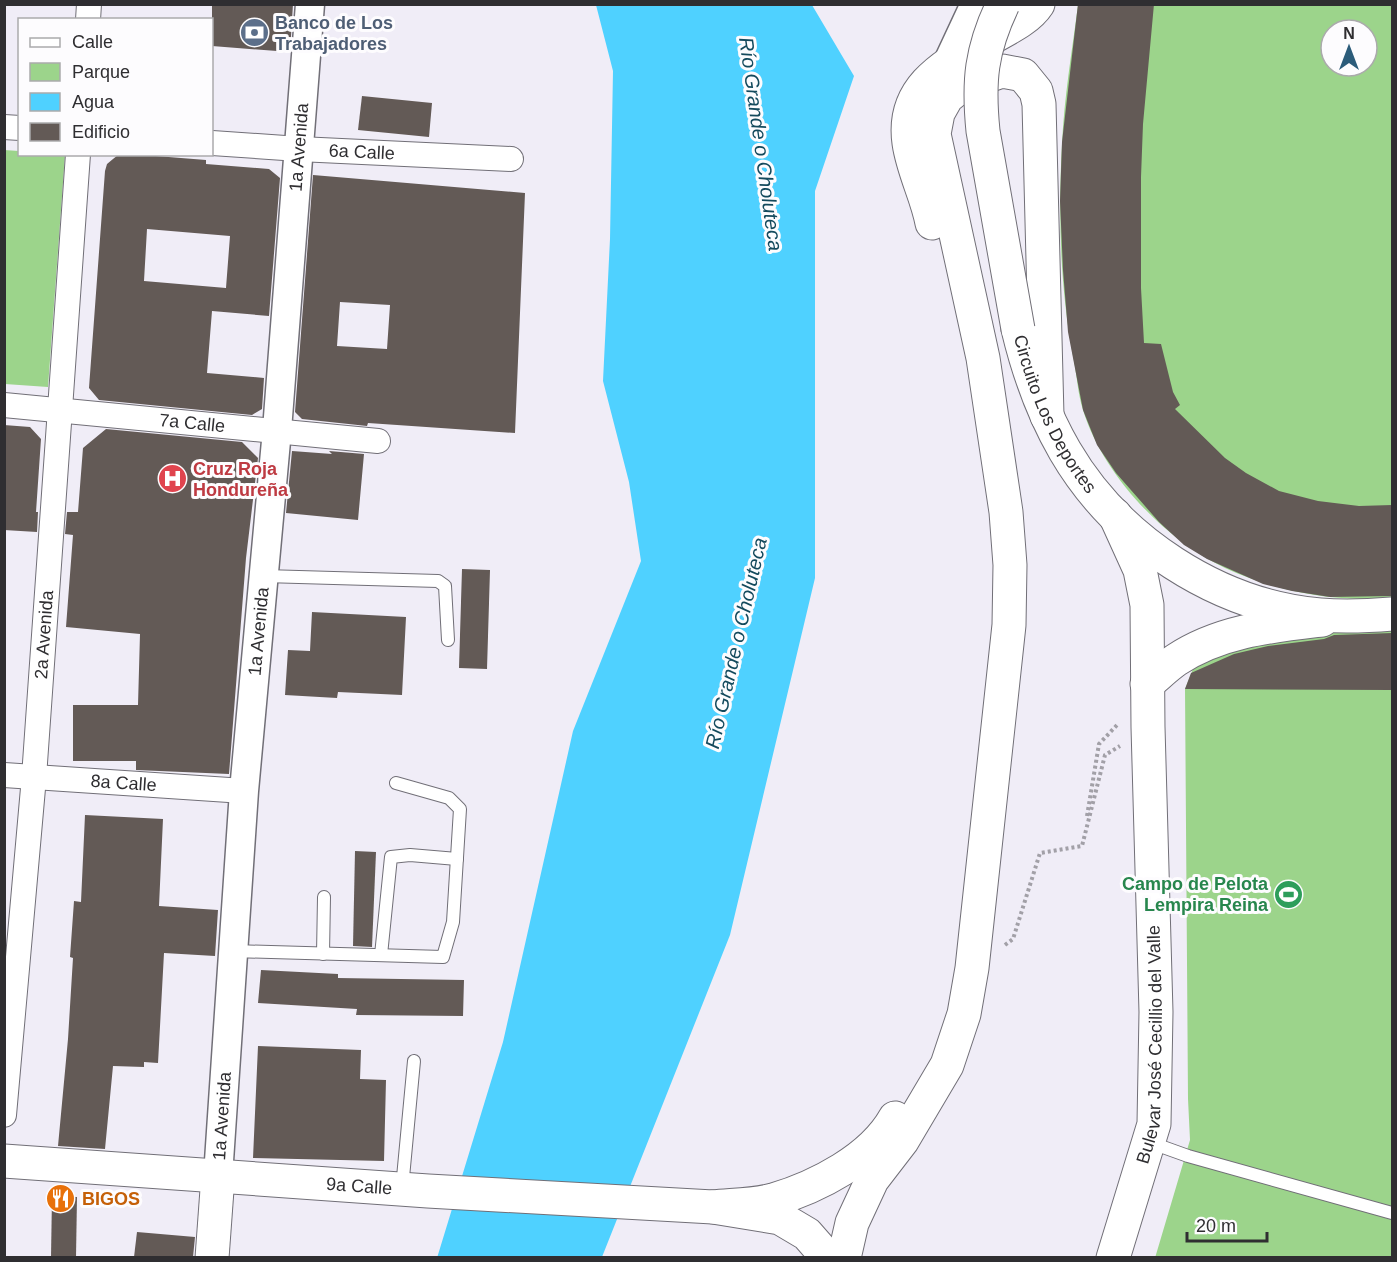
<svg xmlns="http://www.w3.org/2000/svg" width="1397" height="1262" font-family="Helvetica,sans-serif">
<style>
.green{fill:#9cd48b;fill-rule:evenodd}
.water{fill:#4fd1ff}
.building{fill:#635a56;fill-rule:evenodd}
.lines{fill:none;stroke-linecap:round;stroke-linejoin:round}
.service-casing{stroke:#716f77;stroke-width:14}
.minor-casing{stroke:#716f77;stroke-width:26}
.tertiary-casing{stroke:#716f77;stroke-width:31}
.secondary-casing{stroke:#716f77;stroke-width:35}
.primary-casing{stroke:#716f77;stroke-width:35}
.path{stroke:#a2a0a7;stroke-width:4;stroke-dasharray:3 3;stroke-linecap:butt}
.service{stroke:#fff;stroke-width:12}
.minor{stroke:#fff;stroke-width:24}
.tertiary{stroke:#fff;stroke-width:28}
.secondary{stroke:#fff;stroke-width:33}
.primary{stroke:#fff;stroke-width:33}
.primary-bridge-casing{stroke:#716f77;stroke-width:35;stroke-linecap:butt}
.primary-bridge{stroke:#fff;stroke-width:33}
.labels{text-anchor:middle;stroke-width:6;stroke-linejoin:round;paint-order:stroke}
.service-label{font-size:18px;font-weight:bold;fill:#4e5e75;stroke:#fdfcfe;text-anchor:start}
.street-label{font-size:18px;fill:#2f2e31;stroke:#fdfcfe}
.health-label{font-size:18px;font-weight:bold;fill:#be3a42;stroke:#fdfcfe;text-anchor:start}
.leisure-label{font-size:18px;font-weight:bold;fill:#27864d;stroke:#fdfcfe;text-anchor:end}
.food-label{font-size:18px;font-weight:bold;fill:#c56008;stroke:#fdfcfe;text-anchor:start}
.water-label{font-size:20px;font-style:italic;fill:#144a5d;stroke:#fdfcfe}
</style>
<rect width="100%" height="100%" fill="#f0edf7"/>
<g class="green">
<path d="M1078,5h314v592c-56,7 -116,-6 -167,-29 -61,-29 -122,-93 -142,-158 -5,-16 -6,-33 -9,-49 -14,-71 -16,-145 -12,-217 2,-46 10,-93 16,-139zM1331,30h36v36h-36z"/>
<polygon points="4,150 19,151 20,154 65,155 48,387 5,384"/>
<polygon points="1392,629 1392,1257 1155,1258 1190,1140 1188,1099 1185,689 1197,659 1297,633"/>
</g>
<polygon class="water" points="596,5 812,5 854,76 815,191 815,578 730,935 602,1257 437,1258 503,1042 573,731 641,561 629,482 603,381 610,239 613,71"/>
<g class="building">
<polygon points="212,4 293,4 290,52 212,46"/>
<polygon points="1078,4 1154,4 1143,124 1141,177 1141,288 1144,343 1161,344 1173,392 1180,405 1175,409 1225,458 1246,473 1279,491 1318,501 1359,506 1392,505 1392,596 1330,597 1292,591 1263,584 1207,559 1184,545 1159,522 1116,473 1097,445 1083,410 1068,332 1063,270 1060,201 1062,142"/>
<polygon points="362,96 432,103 429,137 358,130"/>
<path d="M131,154l75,6v4l63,5 11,9 -11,138 -57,-5 -5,62 57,5 -2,31 -10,6 -153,-15 -10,-12 16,-217 2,-7 6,-5 5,-4zM147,229l83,7 -4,52 -82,-7z"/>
<path d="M313,175l212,18 -10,240 -147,-10 -1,3 -65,-7 -7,-7zM340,302l50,3 -3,44 -50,-3z"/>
<polygon points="4,425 30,427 41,439 36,512 38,512 37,532 4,530"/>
<polygon points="106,429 242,442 258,458 246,558 229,774 136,770 136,761 73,761 73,705 138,705 140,634 66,627 73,535 65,534 67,512 78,512 83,448"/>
<polygon points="292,451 332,454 329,451 364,454 358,520 286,513"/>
<polygon points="462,569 490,570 487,669 459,668"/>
<polygon points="312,612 406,617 402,695 338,692 337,698 285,695 288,650 310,651"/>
<polygon points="1392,633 1392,690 1185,689 1191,673 1234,654 1268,646 1324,639 1334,635"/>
<polygon points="85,815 163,819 159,906 218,910 215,956 164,953 158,1063 144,1062 144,1067 113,1066 105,1149 58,1146 68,1039 73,958 70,957 74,901 81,902"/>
<polygon points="355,851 376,852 372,947 353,946"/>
<polygon points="261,970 338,974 338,978 464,980 463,1016 356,1015 357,1009 258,1003"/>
<polygon points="258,1046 361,1050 360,1079 386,1080 384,1161 253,1158"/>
<polygon points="52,1196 77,1197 76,1257 51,1257"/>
<polygon points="137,1232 195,1237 193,1257 134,1257"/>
</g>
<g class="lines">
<defs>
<g id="service">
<polyline points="264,576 438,581 445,586 448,640"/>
<polyline points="233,951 443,957 453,922 460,809 449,798 396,783"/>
<polyline points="323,954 324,897"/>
<polyline points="381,955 391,857 410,855 457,859"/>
<polyline points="1149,1142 1188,1156 1392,1213"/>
<polyline points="402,1188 414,1061"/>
</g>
<g id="minor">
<polyline points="88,20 89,4"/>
<polyline points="4,127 20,128"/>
<path id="s1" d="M212,143l87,6 212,10"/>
<path id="s2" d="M4,405l374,36"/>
<path id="s3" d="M4,775l240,16"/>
<path id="s4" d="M4,1115l30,-338 44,-623"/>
</g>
<g id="tertiary">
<polyline points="947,64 975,4"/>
<path id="s5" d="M218,1176l26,-385 33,-361 33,-426"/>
</g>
<g id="secondary">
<path d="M1147,684c10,-8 19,-17 29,-24 44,-29 95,-34 146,-40"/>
<path id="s6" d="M1113,1258l41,-134 2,-112 -8,-285 -1,-122 -7,-35 -25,-55"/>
</g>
<g id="primary">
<path d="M932,223c-5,-27 -19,-52 -23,-80 -8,-56 36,-78 77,-102 16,-10 41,-20 52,-37"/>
<path id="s7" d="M1018,329c10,42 25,84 47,122 52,89 152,155 255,164 24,2 48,1 72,-1"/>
<path id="s8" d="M4,1161l424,30 285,16 67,11 27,16 21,24"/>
<path d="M713,1207c19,-2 41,-2 60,-7 44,-13 99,-41 122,-82"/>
<polyline points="212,1258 218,1176"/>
<polyline points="844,1258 852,1223 872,1180 902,1141 947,1065 964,1014 972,968 1009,625 1010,565 1006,512 983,358 934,134 938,113 947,97 962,85 1002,71 1023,75 1036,91 1039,104 1047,416"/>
</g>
</defs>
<use href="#service" class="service-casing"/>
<use href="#minor" class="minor-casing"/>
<use href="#tertiary" class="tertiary-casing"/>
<use href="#secondary" class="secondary-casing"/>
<use href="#primary" class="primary-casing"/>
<g class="path">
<polyline points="1087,816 1099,744 1118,724"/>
<polyline points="1005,945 1013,939 1040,853 1082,846 1105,755 1120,746"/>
</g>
<use href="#service" class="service"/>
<use href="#minor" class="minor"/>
<use href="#tertiary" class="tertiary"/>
<use href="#secondary" class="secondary"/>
<use href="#primary" class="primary"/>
<defs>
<path id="primary-bridge" d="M1003,4c-22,46 -25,77 -20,127l35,198"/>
</defs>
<use href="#primary-bridge" class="primary-bridge-casing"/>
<use href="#primary-bridge" class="primary-bridge"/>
</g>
<defs>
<symbol id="bank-disc" viewBox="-11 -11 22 22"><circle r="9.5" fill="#5c6f8a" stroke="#fdfcfe"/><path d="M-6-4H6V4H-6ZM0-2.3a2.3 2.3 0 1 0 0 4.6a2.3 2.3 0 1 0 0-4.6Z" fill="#fff"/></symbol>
<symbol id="hospital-disc" viewBox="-11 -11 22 22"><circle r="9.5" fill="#e0444e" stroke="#fdfcfe"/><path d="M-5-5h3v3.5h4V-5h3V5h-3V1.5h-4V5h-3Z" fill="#fff"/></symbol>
<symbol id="stadium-disc" viewBox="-11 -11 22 22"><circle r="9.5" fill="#2e9e5b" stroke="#fdfcfe"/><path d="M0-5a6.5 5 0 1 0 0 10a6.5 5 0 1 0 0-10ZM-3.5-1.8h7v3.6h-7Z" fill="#fff"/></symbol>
<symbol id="restaurant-disc" viewBox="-11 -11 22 22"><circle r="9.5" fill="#e8710a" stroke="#fdfcfe"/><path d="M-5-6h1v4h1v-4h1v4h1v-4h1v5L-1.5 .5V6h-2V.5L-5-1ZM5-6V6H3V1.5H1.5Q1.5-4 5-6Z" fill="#fff"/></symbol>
</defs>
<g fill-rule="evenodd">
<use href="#bank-disc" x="238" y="16" width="33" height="33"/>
<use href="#hospital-disc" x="156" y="462" width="33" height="33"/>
<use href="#stadium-disc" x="1272" y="878" width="33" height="33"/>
<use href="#restaurant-disc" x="44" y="1182" width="33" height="33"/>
</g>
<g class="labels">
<g class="service-label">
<text x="275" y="29">Banco de Los<tspan x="275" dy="21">Trabajadores</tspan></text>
</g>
<g class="street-label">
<text dy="6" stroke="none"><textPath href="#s5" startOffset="1032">1a Avenida</textPath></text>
<text dy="6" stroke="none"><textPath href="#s1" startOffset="150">6a Calle</textPath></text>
<text dy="6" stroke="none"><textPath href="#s7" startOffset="93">Circuito Los Deportes</textPath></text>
<text dy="6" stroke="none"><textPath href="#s2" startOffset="189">7a Calle</textPath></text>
<text dy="6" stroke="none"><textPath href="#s5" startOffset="546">1a Avenida</textPath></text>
<text dy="6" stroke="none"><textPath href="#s4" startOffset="482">2a Avenida</textPath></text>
<text dy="6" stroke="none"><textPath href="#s3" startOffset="120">8a Calle</textPath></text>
<text dy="6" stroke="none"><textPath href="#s6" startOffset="219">Bulevar José Cecillio del Valle</textPath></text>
<text dy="6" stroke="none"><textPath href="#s5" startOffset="60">1a Avenida</textPath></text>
<text dy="6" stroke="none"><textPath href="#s8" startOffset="356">9a Calle</textPath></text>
</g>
<g class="health-label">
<text x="193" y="475">Cruz Roja<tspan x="193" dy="21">Hondureña</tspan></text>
</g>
<g class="leisure-label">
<text x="1268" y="890">Campo de Pelota<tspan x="1268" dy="21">Lempira Reina</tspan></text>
</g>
<g class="food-label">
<text x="82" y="1205">BIGOS</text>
</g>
<g class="water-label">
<text transform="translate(761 144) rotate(82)" y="7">Río Grande o Choluteca</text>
<text transform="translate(736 643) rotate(-77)" y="7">Río Grande o Choluteca</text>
</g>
</g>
<rect width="1397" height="1262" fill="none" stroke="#2f2e31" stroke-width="12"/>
<rect x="18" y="18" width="195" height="138" fill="#fdfcfe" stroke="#abaaac" stroke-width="1.5"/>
<rect x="30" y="38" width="30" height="9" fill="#ffffff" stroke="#abaaac" stroke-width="1.5"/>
<text x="72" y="48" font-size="18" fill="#2f2e31">Calle</text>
<rect x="30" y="63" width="30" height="18" fill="#9cd48b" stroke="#abaaac" stroke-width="1.5"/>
<text x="72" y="78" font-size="18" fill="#2f2e31">Parque</text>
<rect x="30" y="93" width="30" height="18" fill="#4fd1ff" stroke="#abaaac" stroke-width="1.5"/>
<text x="72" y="108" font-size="18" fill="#2f2e31">Agua</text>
<rect x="30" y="123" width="30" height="18" fill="#635a56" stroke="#abaaac" stroke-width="1.5"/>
<text x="72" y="138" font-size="18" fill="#2f2e31">Edificio</text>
<g transform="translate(1349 48)"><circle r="28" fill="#fdfcfe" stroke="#abaaac" stroke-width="1.5"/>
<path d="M0-4.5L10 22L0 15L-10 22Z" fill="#2c5c7a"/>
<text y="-9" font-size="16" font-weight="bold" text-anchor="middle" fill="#2f2e31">N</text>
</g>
<path d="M1187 1232v9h80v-9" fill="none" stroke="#2f2e31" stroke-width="3"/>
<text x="1196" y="1232" font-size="18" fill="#2f2e31" stroke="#fdfcfe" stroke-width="4.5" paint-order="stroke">20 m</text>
</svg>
